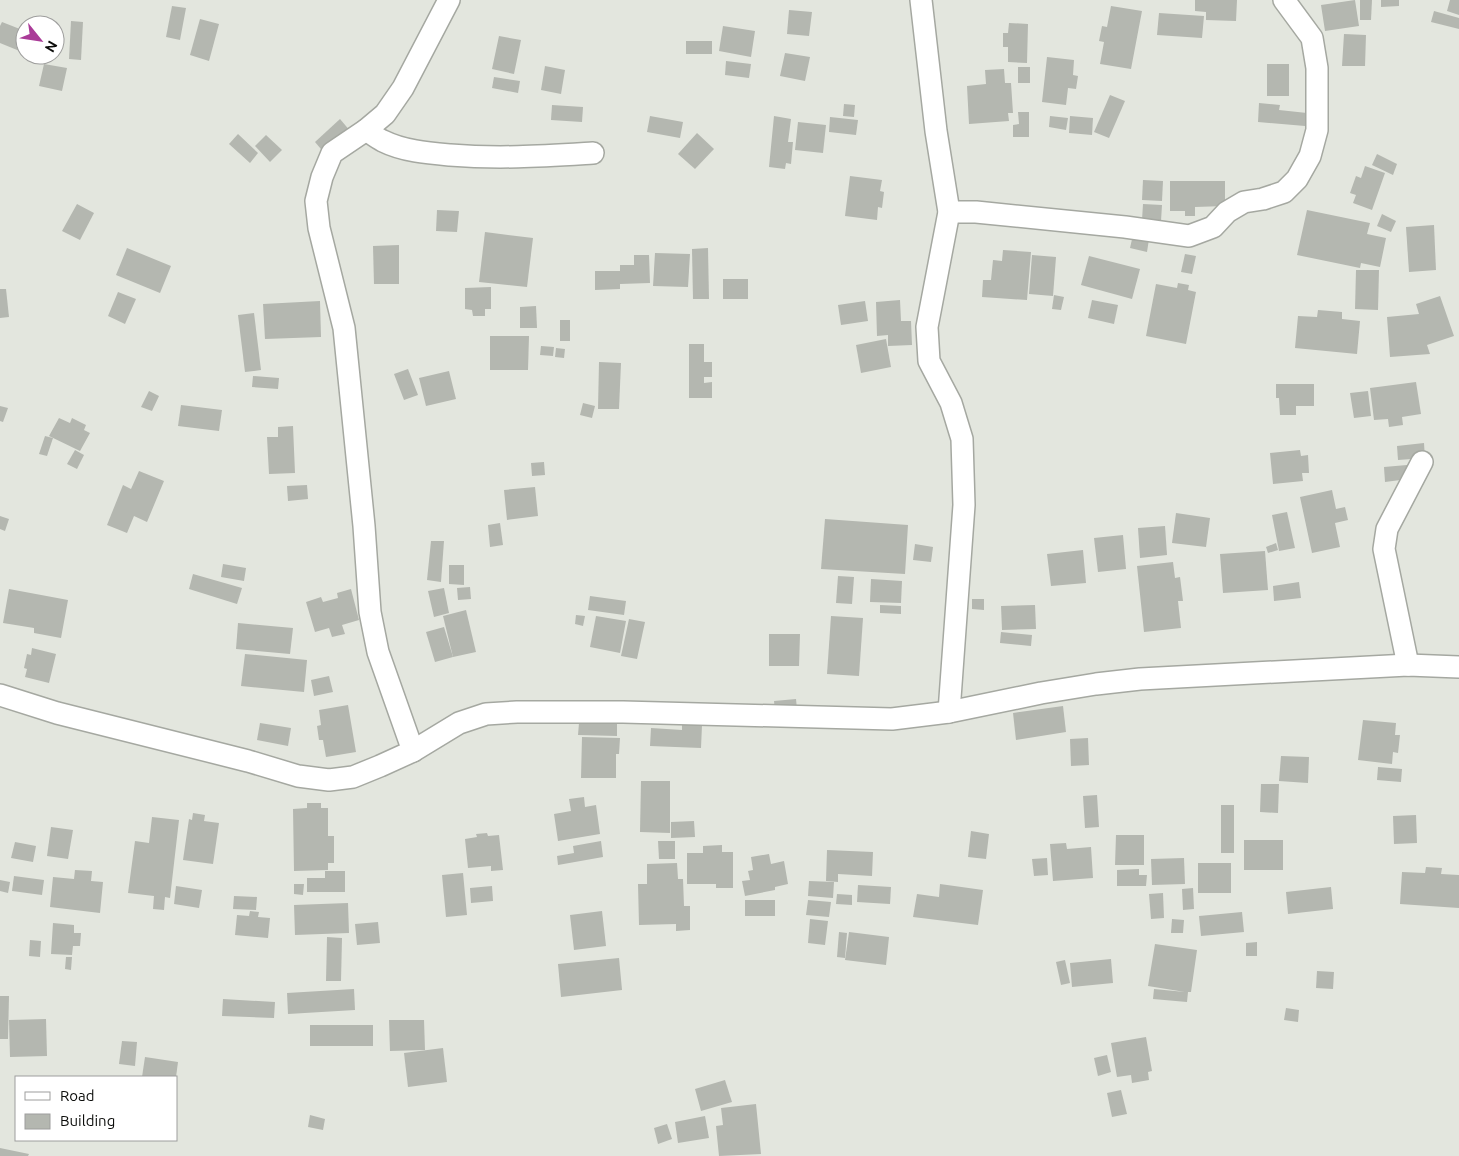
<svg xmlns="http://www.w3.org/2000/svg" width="1459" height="1156" font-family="Ubuntu,sans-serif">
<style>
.building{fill:#b4b7b0}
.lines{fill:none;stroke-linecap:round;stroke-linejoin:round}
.minor-casing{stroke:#a5a8a1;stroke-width:24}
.minor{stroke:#fff;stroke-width:21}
</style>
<rect width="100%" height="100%" fill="#e3e6de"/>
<g class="building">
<polygon points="1195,0 1237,0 1236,21 1206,20 1206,12 1195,11"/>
<polygon points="1355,0 1359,26 1325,31 1321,5"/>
<polygon points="1360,0 1372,0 1371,20 1360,20"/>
<polygon points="1381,0 1399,0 1399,6 1381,7"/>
<polygon points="1450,0 1459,0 1459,15 1447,11"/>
<polygon points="172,6 186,8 180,40 166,37"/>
<polygon points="1111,6 1142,11 1131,69 1100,64 1104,42 1099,41 1102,26 1107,27"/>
<polygon points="789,10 812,12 809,36 787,34"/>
<polygon points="1434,11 1459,18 1459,29 1431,22"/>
<polygon points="1159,13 1204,16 1202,38 1157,35"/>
<polygon points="200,19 219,24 209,61 190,55"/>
<polygon points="71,21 83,22 81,60 69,59"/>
<polygon points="2,22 25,31 25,44 22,52 0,43 0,26"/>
<polygon points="1009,23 1028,24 1027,63 1008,62 1008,47 1003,47 1003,33 1008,33"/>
<polygon points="723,26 755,31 751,57 719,51"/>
<polygon points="1344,34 1366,35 1365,66 1342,66"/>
<polygon points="499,36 521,40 514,74 492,69"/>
<rect x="686" y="41" width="26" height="13"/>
<polygon points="785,53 810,57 805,81 780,76"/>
<polygon points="1047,57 1074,60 1073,75 1078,76 1076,89 1068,88 1066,105 1042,102"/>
<polygon points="726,61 751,64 749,78 725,75"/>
<polygon points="44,64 67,68 62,91 39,86"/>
<rect x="1267" y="64" width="22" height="32"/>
<polygon points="545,66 565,70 561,94 541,90"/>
<rect x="1018" y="67" width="12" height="16"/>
<polygon points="1004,69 1005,83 1011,83 1013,113 1008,113 1009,121 969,124 967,86 986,84 985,70"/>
<polygon points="494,77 520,81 518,93 492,88"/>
<polygon points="1110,95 1125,101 1109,138 1094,132"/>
<polygon points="1259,103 1280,105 1279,110 1307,113 1305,126 1258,122"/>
<polygon points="844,104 855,105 854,117 843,116"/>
<polygon points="552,105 583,107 582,122 551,120"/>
<polygon points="1018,112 1029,112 1029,137 1013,137 1013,125 1019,124"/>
<polygon points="650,116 683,122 680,138 647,132"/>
<polygon points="774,116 791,119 788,142 793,142 791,164 786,163 785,169 769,167"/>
<polygon points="1050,116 1068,118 1066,130 1049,127"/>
<polygon points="1070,116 1093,118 1092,135 1069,133"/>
<polygon points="830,117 858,120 856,135 829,132"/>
<polygon points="340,119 351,132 326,155 315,142"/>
<polygon points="798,122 826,125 823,153 795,150"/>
<polygon points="697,133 714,149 695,169 678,154"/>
<polygon points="238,134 258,153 250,163 229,144"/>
<polygon points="266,135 282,150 270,162 255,146"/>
<polygon points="1377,154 1397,164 1393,175 1372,165"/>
<polygon points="1365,166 1385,173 1372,210 1353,203 1356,195 1350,193 1356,176 1361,178"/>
<polygon points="850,176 882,180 880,191 884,192 882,208 878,207 877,220 845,216"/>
<polygon points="1143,180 1163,181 1162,201 1142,200"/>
<polygon points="1170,181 1225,181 1225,206 1195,207 1195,216 1185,216 1185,211 1170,211"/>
<polygon points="77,204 94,213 80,240 62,231"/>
<polygon points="1143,204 1162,205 1161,221 1142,220"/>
<polygon points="437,210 459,211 457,232 436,231"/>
<polygon points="1307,210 1370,223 1367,234 1386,238 1380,267 1361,263 1360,268 1297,255"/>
<polygon points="1382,214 1396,221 1391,232 1377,226"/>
<polygon points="1434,225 1436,270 1409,272 1406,227"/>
<polygon points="485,232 533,238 527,287 479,282"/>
<polygon points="1133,235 1149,239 1147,252 1130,248"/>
<polygon points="399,245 399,284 374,284 373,246"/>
<polygon points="127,248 171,266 160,293 116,275"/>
<polygon points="708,248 709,299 693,299 692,249"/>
<polygon points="1003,250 1031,252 1027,300 982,297 983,280 991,280 993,260 1002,261"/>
<polygon points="655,253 690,254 688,287 653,286"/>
<polygon points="1185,254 1196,256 1192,274 1181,272"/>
<polygon points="634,255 649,255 650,283 620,284 620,289 595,290 595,271 620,271 620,265 634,265"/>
<polygon points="1032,255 1056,257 1053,296 1029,294"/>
<polygon points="1089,256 1140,269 1132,299 1081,285"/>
<polygon points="1356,270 1379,270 1378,310 1355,309"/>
<rect x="723" y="279" width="25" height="20"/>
<polygon points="1178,283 1189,285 1188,290 1196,292 1186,344 1146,336 1156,284 1177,288"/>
<polygon points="491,287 491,309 485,309 485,316 473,316 472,310 465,309 465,288"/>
<polygon points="0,289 6,289 9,317 0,318"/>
<polygon points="118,292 136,299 125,324 108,316"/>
<polygon points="1054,295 1064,297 1061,310 1052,309"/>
<polygon points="1440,296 1454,336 1427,345 1430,354 1390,357 1387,317 1419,314 1416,304"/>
<polygon points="900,300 901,321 911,321 912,345 888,346 888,335 877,336 876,302"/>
<polygon points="1092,300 1118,305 1114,324 1088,318"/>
<polygon points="320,301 321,337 265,339 263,304"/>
<polygon points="865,301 868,321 841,325 838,305"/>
<polygon points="536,306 537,328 520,328 520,307"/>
<polygon points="1318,310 1342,312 1342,319 1360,321 1357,354 1295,348 1298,316 1317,317"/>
<polygon points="254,313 261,370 245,372 238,315"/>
<rect x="560" y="320" width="10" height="21"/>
<polygon points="490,336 529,336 528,370 490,370"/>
<polygon points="886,339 891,367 861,373 856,345"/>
<polygon points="689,344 704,344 704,362 712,362 712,377 704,377 704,383 712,382 712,398 689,398"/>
<polygon points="541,346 554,347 553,356 540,355"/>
<polygon points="556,348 565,349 564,358 555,357"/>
<polygon points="599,362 621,363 619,409 598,409"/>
<polygon points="408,369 418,395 404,400 394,374"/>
<polygon points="449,371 456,399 426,406 419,378"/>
<polygon points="253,376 279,378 278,389 252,387"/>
<polygon points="1416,382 1421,414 1402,417 1403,425 1389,427 1388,419 1374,420 1370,388"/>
<polygon points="1276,384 1314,384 1314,406 1296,406 1296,415 1280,415 1279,398 1276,398"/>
<polygon points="149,391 159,396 152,411 141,407"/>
<polygon points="1368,391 1371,416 1354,418 1350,393"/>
<polygon points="583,403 595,406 592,418 580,415"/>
<polygon points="181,405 222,410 219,431 178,426"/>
<polygon points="0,406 8,408 3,422 0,421"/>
<polygon points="59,418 70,423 72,418 86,425 84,430 90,433 80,451 49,436"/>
<polygon points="293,426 295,473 269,474 267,437 278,437 278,427"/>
<polygon points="45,436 53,438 47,456 39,454"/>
<polygon points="1424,443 1425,458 1398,460 1397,446"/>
<polygon points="75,450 84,455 77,469 67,464"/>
<polygon points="1300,450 1301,456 1308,455 1309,473 1302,473 1303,481 1273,484 1270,453"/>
<polygon points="544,462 545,475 532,476 531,463"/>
<polygon points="1407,465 1408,479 1385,482 1384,467"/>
<polygon points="139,471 164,481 147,522 134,516 127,533 107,525 123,485 131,489"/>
<polygon points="307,485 308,499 288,501 287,486"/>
<polygon points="535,487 538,516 507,520 504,490"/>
<polygon points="1332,490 1336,509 1345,507 1348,520 1335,523 1340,547 1312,553 1300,497"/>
<polygon points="1287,512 1295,548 1279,551 1272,515"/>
<polygon points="1176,513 1210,518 1206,547 1172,543"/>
<polygon points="0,516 9,519 5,531 0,529"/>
<polygon points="825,519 908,525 905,574 821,569"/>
<polygon points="500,523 503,545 490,547 488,525"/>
<polygon points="1165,526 1167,555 1140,558 1138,528"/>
<polygon points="1123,535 1126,569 1098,572 1094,538"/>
<polygon points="431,541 444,541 441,582 427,580"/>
<polygon points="1276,543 1278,550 1268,553 1266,547"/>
<polygon points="915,544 933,547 931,562 913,560"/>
<polygon points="1083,550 1086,583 1051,586 1047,554"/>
<polygon points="1265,551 1268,590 1223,593 1220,554"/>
<polygon points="1173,562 1175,578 1180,577 1183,601 1178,601 1181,628 1144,632 1137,566"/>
<polygon points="223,564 246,568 244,581 221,577"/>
<polygon points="449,565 464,565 464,585 449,584"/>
<polygon points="193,574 242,588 237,604 189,589"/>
<polygon points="838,576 854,577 852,604 836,603"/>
<polygon points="871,579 902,581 901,603 870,602"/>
<polygon points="1299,582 1301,598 1274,601 1273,586"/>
<polygon points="470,587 471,599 458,600 457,588"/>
<polygon points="444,588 449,613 434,617 428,591"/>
<polygon points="9,589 68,600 61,638 34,633 34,628 3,623"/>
<polygon points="351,589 359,620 342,625 345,634 332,637 329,628 315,632 306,602 321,597 323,602 338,598 337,593"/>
<polygon points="590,596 626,601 624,615 588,610"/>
<polygon points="972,599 984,599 984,610 972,609"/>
<polygon points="880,605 901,606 901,614 880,613"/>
<polygon points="1035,605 1036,629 1002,630 1001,606"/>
<polygon points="466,610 476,652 453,657 443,616"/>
<polygon points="576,615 585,616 583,626 575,624"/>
<polygon points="596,616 626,621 620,653 590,647"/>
<polygon points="831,616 863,618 859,676 827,674"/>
<polygon points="629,619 645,622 637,659 621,656"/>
<polygon points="238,623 293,628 290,654 236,649"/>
<polygon points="444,627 453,657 435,662 426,632"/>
<polygon points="1001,632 1032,635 1031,646 1000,643"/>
<polygon points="769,634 800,634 799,666 769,666"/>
<polygon points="32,648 56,654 49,683 25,677 27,669 24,668 27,654 31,655"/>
<polygon points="245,654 307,660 304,692 241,686"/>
<polygon points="329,676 333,692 314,696 311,680"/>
<polygon points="796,699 797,709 775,711 774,701"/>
<polygon points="348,705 356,752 326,757 323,740 319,740 317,726 321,725 319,710"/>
<polygon points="1063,706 1066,732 1016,740 1013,713"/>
<polygon points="1363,720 1396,723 1395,735 1400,735 1398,753 1393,752 1392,764 1358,760"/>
<polygon points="260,723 291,728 288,746 257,740"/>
<polygon points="579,723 617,724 617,736 578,735"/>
<polygon points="682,724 702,725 701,748 650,746 651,728 682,730"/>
<polygon points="582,737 620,738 619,754 616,754 616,778 581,778"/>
<polygon points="1088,738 1089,765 1071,766 1070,739"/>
<polygon points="1281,756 1309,757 1308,783 1279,781"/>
<polygon points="1378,767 1402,769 1401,782 1377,780"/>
<polygon points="641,781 670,781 670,833 640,832"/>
<polygon points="1261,784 1279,784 1278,813 1260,812"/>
<polygon points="1097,795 1099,827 1085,828 1083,796"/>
<polygon points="584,797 585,807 596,805 600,834 558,841 554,814 571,811 569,799"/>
<polygon points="307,803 321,803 321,808 328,808 328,836 334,836 334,863 328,863 328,870 294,871 293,809 307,808"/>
<rect x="1221" y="805" width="13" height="48"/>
<polygon points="193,813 205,815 204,821 219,823 213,864 183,860 189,819 192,820"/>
<polygon points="1416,815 1417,843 1394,844 1393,816"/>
<polygon points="152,817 179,820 170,898 165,897 164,910 153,909 154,896 128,893 135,841 149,843"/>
<polygon points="694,821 695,837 671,838 671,822"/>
<polygon points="51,827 73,830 68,859 47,856"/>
<polygon points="971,831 989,834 986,859 968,857"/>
<polygon points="487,833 488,836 499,835 503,870 491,871 491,866 468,868 465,839 477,837 476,834"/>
<polygon points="1116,835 1144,835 1144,865 1115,865"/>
<rect x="1244" y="840" width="39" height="30"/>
<polygon points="601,841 603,857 558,865 557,856 574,853 573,846"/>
<polygon points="658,841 675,841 675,859 659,859"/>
<polygon points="15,842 36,846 33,862 11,858"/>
<polygon points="1066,843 1067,849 1091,847 1093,878 1053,881 1050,844"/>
<polygon points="722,845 722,852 733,852 733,888 716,888 716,884 687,884 687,853 703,853 703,846"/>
<polygon points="827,850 873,852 872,876 838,874 838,882 826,881"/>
<polygon points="769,854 771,864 784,861 788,884 775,887 775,890 745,896 742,881 750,880 748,871 753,870 751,857"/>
<polygon points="1047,858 1048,875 1034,876 1032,859"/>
<polygon points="1184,858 1185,884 1152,885 1151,859"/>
<polygon points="677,863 678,879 683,879 684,906 690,906 690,930 676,931 676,924 639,925 638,884 647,884 647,864"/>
<rect x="1198" y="863" width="33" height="30"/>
<polygon points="1426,867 1442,868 1441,874 1459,875 1459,908 1400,904 1402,872 1425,873"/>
<polygon points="1139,869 1139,875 1147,875 1146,886 1117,886 1117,870"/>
<polygon points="75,870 92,871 91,881 103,882 100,913 50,907 53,877 74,879"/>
<polygon points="325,871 345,871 345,892 307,892 307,878 325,878"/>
<polygon points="463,873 467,915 446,917 442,875"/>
<polygon points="14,876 44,880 42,895 12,891"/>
<polygon points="0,880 10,882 8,893 0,891"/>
<polygon points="809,881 834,882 833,898 808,896"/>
<polygon points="294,884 304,884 303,895 294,894"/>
<polygon points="940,884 983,890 978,925 913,917 917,894 939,897"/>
<polygon points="858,885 891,887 890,904 857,902"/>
<polygon points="176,886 202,890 199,908 174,904"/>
<polygon points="492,886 493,901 471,903 470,888"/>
<polygon points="1331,887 1333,909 1288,914 1286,892"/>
<polygon points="1193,888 1194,909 1183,910 1182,889"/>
<polygon points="1163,893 1164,918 1151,919 1149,894"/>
<polygon points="837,894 852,895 852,905 836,904"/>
<polygon points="234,896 257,897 256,910 233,909"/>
<rect x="745" y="900" width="30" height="16"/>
<polygon points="808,900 831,902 829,917 806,915"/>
<polygon points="348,903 349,933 295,935 294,905"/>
<polygon points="250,911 259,912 258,917 270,918 268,938 235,935 237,915 249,916"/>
<polygon points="602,911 606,946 574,950 570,915"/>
<polygon points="1242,912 1244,932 1201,936 1199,916"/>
<polygon points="810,919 828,921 825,945 808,943"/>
<polygon points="1172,919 1184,920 1183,933 1171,933"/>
<polygon points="378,922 380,943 357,945 355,924"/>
<polygon points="53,923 74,925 74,933 81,933 80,946 73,946 72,955 51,954"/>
<polygon points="839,932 847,933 845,958 837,957"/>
<polygon points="849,932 889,937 886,965 845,960"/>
<polygon points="327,937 342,938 341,981 326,981"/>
<polygon points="30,940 41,941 40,957 29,956"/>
<polygon points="1257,942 1257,956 1246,956 1246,943"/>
<polygon points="1155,944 1197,950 1191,992 1188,992 1187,1002 1153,999 1154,989 1185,992 1148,986"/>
<polygon points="66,957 72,957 71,970 65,969"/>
<polygon points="619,958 622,990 561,997 558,964"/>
<polygon points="1111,959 1113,983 1072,987 1070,963"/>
<polygon points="1065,960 1070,983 1061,985 1056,962"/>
<polygon points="1317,971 1334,972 1333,989 1316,988"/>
<polygon points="354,989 355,1010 288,1014 287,993"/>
<polygon points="0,996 9,996 8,1039 0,1039"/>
<polygon points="223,999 275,1002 274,1018 222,1016"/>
<polygon points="1286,1008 1299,1010 1298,1022 1284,1020"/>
<polygon points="46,1019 47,1056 10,1057 9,1020"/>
<polygon points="389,1020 424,1020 425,1050 390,1051"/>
<rect x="310" y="1025" width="63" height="21"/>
<polygon points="1146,1037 1152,1071 1148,1072 1149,1080 1132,1083 1131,1075 1117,1077 1111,1043"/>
<polygon points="122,1041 137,1042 135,1066 119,1064"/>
<polygon points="443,1048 447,1082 408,1087 404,1053"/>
<polygon points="1107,1055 1111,1072 1098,1076 1094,1058"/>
<polygon points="145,1057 178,1062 176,1077 142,1077"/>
<polygon points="725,1080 732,1102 701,1111 695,1089"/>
<polygon points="1121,1090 1127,1114 1112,1117 1107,1093"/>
<polygon points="756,1104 761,1154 719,1156 716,1126 723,1125 721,1108"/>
<polygon points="310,1115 325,1119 323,1130 308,1127"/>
<polygon points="705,1116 709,1138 678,1143 675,1122"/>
<polygon points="667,1124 672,1139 658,1144 654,1128"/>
<polygon points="0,1148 29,1154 28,1156 0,1156"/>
</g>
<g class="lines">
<defs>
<g id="minor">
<polyline points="921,0 936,131 949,212 927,327 929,361 951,403 962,439 964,505 949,712"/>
<path d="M366,130c6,4 11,8 17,11 20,10 44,12 67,14 50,4 93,1 143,-2"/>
<polyline points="949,212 976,212 1125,227 1189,236 1213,227 1227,212 1244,202 1263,199 1284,192 1297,179 1310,156 1317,130 1317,68 1312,38 1284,0"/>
<polyline points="1408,665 1384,549 1387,529 1422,462"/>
<polyline points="0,695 57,713 248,761 298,776 329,780 353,777 380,766 413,751 459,723 486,714 517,712 623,712 892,719 949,712 1041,693 1096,684 1140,679 1408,665 1459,667"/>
<polyline points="413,751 378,652 370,612 364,526 344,328 319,228 316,201 322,177 332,153 366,130 385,114 403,88 449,0"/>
</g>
</defs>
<use href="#minor" class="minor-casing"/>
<use href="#minor" class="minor"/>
</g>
<rect x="15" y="1076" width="162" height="65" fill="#ffffff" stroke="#9e9e9d"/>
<rect x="25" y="1092" width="25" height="8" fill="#ffffff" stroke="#9e9e9d"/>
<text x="60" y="1101" font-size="15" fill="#0c0d0b">Road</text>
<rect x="25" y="1114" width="25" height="15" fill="#b4b7b0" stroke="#9e9e9d"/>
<text x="60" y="1126" font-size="15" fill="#0c0d0b">Building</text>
<g transform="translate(40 40) rotate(120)"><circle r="24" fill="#ffffff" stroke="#9e9e9d"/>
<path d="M0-4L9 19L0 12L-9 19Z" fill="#aa3b98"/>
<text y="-8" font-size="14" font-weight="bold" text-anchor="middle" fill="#0c0d0b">N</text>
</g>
</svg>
